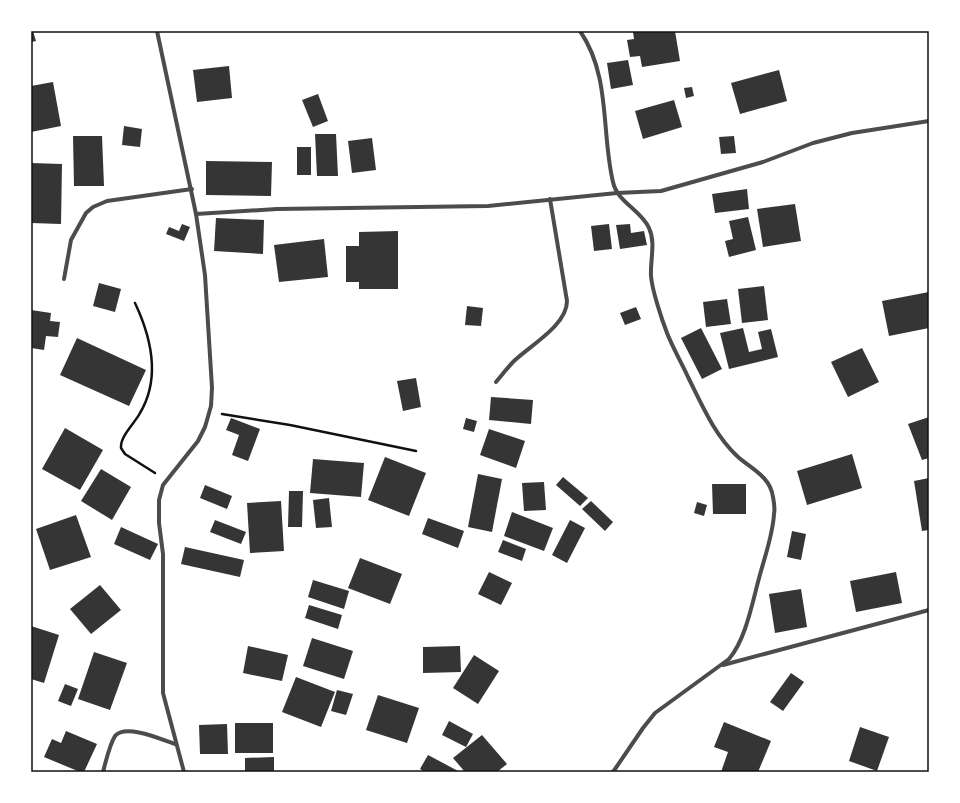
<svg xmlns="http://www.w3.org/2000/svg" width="960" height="803" font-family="'PT Sans Narrow',sans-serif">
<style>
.building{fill:#353535}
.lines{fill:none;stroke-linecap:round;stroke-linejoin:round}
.path{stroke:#111;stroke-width:2.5}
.minor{stroke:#4c4c4c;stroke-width:4}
.neatline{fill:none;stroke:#111;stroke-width:1.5}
</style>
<rect width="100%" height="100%" fill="#fff"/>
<g class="building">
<polygon points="31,31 33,31 36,41 31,42"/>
<polygon points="675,31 680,61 642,67 640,56 630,57 627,40 634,39 633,32"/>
<polygon points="628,60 633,85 611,89 607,63"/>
<polygon points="229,66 232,98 197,102 193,70"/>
<polygon points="779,70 787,101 740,114 731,83"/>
<polygon points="53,82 61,126 31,132 31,86"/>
<polygon points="692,87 694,96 686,98 684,88"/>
<polygon points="318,94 328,121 313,127 302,100"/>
<polygon points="674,100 682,127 643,139 635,111"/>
<polygon points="124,126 142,129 140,147 122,145"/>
<polygon points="315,134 336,134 338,176 317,176"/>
<polygon points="73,136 102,136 104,186 74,186"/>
<polygon points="734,136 736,153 721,154 719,137"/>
<polygon points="372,138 376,170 352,173 348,141"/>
<rect x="297" y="147" width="14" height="28"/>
<polygon points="206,161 272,162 271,196 206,195"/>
<polygon points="31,163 62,164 61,224 31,223"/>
<polygon points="747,189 749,209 715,213 712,194"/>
<polygon points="795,204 801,241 763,247 757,209"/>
<polygon points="748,217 756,250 729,257 725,241 733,239 729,221"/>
<polygon points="216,218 264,220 263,254 214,251"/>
<polygon points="182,224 190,227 184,241 166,234 169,227 179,231"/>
<polygon points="609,224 612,249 594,251 591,226"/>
<polygon points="630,224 631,233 644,231 647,245 620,249 616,225"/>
<polygon points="398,231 398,289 359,289 359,282 346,282 346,246 359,246 359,232"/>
<polygon points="324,239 328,277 279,282 274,245"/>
<polygon points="99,283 121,289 115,312 93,306"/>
<polygon points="764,286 768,320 742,323 738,289"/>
<polygon points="929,292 929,328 889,336 882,301"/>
<polygon points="727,299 731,324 706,327 703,302"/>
<polygon points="467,306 483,308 481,326 465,325"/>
<polygon points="636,307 641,319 625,325 620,313"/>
<polygon points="31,310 51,313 50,321 60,322 58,337 46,336 44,350 31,348"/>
<polygon points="701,328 722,369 702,379 681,338"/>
<polygon points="743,328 749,352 762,349 758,332 771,329 778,357 729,369 720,333"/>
<polygon points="77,338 146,370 129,406 60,375"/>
<polygon points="862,348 879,382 848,397 831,362"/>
<polygon points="416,378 421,407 403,411 397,381"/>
<polygon points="491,397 533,400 531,424 489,420"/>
<polygon points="929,417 929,458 922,460 908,424"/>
<polygon points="231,418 260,429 248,461 232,455 239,435 226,430"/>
<polygon points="466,418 477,421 474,432 463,429"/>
<polygon points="65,428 103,450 80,490 42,469"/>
<polygon points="489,429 525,441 516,468 480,455"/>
<polygon points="852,454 862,488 807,505 797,471"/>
<polygon points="385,457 426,473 409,516 368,500"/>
<polygon points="313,459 364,463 361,497 310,493"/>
<polygon points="101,469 131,487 112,520 81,501"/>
<polygon points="478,474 502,479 492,532 468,527"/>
<polygon points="563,477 588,498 580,506 556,485"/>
<polygon points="929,478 929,530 922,531 914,481"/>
<polygon points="544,482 546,510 524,511 522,483"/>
<polygon points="712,484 746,484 746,514 713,514"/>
<polygon points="205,485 232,496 227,509 200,498"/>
<polygon points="289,491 303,491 302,527 288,527"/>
<polygon points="329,498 332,527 316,528 313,500"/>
<polygon points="281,501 284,551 250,553 247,503"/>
<polygon points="591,501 613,522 605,531 582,509"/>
<polygon points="697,502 707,505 704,516 694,513"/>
<polygon points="512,512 553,528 544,551 504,536"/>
<polygon points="76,515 91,557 50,570 36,529"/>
<polygon points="428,518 464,531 458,548 422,534"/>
<polygon points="215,520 246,532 241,544 210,532"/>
<polygon points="570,520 585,528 567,563 552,555"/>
<polygon points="121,527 158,544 150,560 114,544"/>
<polygon points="792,531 806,534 801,560 787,557"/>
<polygon points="503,540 526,549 522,561 498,552"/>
<polygon points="185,547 244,560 240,577 181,564"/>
<polygon points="360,558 402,574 390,604 348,588"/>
<polygon points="489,572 512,583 501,605 478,594"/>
<polygon points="896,572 902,603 856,612 850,581"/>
<polygon points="313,580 349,591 344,609 308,597"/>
<polygon points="100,585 121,610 91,634 70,609"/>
<polygon points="801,589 807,627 775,633 769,594"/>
<polygon points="309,605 342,615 338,629 305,618"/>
<polygon points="31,626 59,635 44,683 31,679"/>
<polygon points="312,638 353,651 344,679 303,666"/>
<polygon points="248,646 288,655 282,681 243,673"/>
<polygon points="460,646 461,672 423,673 423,647"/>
<polygon points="94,652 127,663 110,710 78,699"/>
<polygon points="474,655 499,671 478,704 453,688"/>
<polygon points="791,673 804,682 783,711 770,702"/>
<polygon points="296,677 335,692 321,727 282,712"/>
<polygon points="65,684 78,689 71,706 58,701"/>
<polygon points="337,690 353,694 346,715 331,711"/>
<polygon points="378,695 419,708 407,743 366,730"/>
<polygon points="449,721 473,734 466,747 442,735"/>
<polygon points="724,722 771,741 758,772 721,772 728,752 714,747"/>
<rect x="235" y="723" width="38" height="30"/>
<polygon points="227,724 228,754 200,754 199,725"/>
<polygon points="860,727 889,737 877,771 849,761"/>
<polygon points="66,731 97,744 84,772 80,772 44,757 52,739 61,743"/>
<polygon points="482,735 507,764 497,772 465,772 453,758"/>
<polygon points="428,755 460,772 425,772 420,769"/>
<polygon points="274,757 274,772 245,772 245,758"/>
</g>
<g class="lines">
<g class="path">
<path d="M135,303c16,34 26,75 5,110 -5,10 -20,23 -19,35l4,6 30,19"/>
<polyline points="222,414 290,425 416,451"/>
</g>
<g class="minor">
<polyline points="157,31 196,214 205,275 212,388 211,406 205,427 198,441 163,485 159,500 159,523 163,554 163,693 184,772"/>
<path d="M580,31c31,45 21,101 33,151 4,20 28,28 36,46 7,15 1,32 2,48 1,14 11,44 16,57 6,15 14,29 21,44 14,28 26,57 49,79 14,13 33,20 36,41 1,5 2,12 1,17 -1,19 -8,39 -13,57 -8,27 -14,67 -32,88l-74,54 -12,15 -30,44"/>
<polyline points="196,214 277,209 488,206 617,193 661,191 763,162 813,143 852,133 929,121"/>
<polyline points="64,279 71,240 86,213 93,207 107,201 192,189"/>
<path d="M496,382c6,-7 12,-15 18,-21 17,-16 53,-36 53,-60l-17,-102"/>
<polyline points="723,665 929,610"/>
<path d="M103,772c3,-11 6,-26 12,-36 10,-13 48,4 60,8"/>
</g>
</g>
<rect width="960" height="803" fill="none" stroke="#ffffff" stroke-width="64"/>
<rect x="32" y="32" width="896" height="739" class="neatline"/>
</svg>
